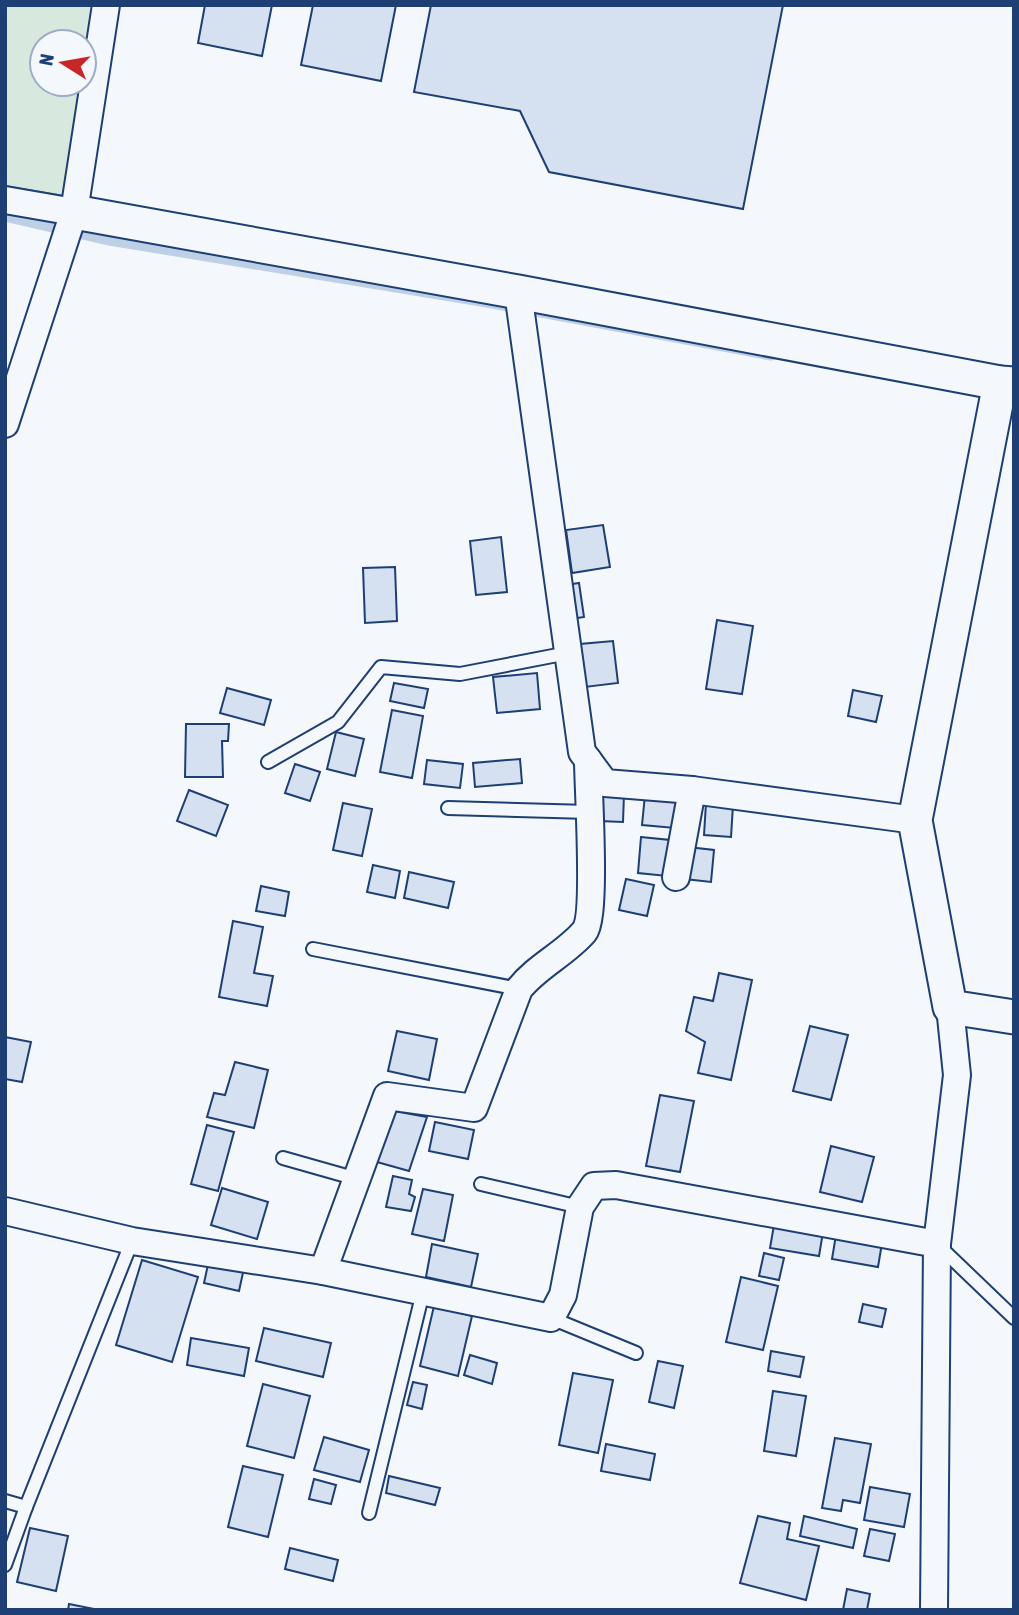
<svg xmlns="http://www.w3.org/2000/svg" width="1019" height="1615" font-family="'Asap Condensed',sans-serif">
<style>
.green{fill:#d7e8df;stroke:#687fa3;stroke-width:2;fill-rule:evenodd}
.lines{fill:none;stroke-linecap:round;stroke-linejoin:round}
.stream{stroke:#bed0e5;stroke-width:9}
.building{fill:#d5e0f0;stroke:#1d3f73;stroke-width:2}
.service-casing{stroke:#1d3f73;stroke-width:16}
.minor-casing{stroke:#1d3f73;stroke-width:30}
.tertiary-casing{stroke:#1d3f73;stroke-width:37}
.service{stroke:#f4f7fb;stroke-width:12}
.minor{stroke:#f4f7fb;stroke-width:26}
.tertiary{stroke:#f4f7fb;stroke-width:33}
</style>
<rect width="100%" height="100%" fill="#f4f7fb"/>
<path class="green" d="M5,5h95l-36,191 -59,-10zM42,42h42v42h-42z"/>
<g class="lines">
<polyline class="stream" points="5,217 109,241 481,302 771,356"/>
</g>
<g class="building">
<polygon points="205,5 272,5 262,56 198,43"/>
<polygon points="313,5 396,5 381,81 301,65"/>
<polygon points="431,5 783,5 743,209 549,172 520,111 414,92"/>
<polygon points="603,525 610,567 572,573 566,530"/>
<polygon points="501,537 507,592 476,595 470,541"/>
<polygon points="395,567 397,621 365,623 363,568"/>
<polygon points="579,583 584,617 571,619 566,585"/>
<polygon points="717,620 753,626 742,694 706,689"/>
<polygon points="613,641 618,683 585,687 580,644"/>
<polygon points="537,673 540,709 497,713 493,677"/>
<polygon points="394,683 428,689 424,708 390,701"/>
<polygon points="227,688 271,700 264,725 220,713"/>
<polygon points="853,690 882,696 876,722 848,716"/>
<polygon points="392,710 423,716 412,778 380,772"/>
<polygon points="186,724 229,724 228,741 222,741 223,777 185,777"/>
<polygon points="336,732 364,739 355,776 327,769"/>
<polygon points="520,759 522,783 475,787 473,763"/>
<polygon points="427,760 463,764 460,788 424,784"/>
<polygon points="295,764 320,772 310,801 285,793"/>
<polygon points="189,790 228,805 216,836 177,821"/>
<polygon points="600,793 624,794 623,822 599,821"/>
<polygon points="645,795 677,797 675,828 642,825"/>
<polygon points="343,803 372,809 362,856 333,850"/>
<polygon points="706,803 733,805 731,837 704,835"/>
<polygon points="641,837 670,840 667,876 638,873"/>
<polygon points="688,847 714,850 711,882 685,879"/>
<polygon points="373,865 400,871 395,898 367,892"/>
<polygon points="409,872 454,882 448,908 404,898"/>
<polygon points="626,879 654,885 647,916 619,910"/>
<polygon points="261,886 289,892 285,916 256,911"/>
<polygon points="233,921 263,927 254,973 273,976 267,1006 219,997"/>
<polygon points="719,973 752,980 731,1080 698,1073 705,1042 686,1031 694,997 713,1001"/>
<polygon points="810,1026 848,1035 831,1100 793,1091"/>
<polygon points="397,1031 437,1039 429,1080 388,1071"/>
<polygon points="5,1037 31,1042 22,1082 5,1079"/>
<polygon points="235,1062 268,1070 254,1128 207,1117 214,1093 225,1095"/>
<polygon points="660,1095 694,1101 680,1172 646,1166"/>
<polygon points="394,1111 427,1117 409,1171 377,1162"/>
<polygon points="435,1122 474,1130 468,1159 429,1151"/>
<polygon points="207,1125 234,1132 218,1191 191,1184"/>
<polygon points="831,1146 874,1157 862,1202 820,1192"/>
<polygon points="393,1176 412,1180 409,1194 415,1197 411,1211 386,1207"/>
<polygon points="222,1188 268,1202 257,1239 211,1225"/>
<polygon points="423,1189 453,1195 444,1241 412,1234"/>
<polygon points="774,1225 823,1232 819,1256 770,1248"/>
<polygon points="836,1235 882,1243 878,1267 832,1259"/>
<polygon points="432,1244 478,1254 471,1287 426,1277"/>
<polygon points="764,1253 784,1258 779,1280 759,1276"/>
<polygon points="142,1260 198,1277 172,1362 116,1345"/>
<polygon points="209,1260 244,1268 239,1291 204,1283"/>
<polygon points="741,1277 778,1286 763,1350 726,1342"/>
<polygon points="863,1304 886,1309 882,1327 859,1322"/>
<polygon points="434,1306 472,1316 458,1376 420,1366"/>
<polygon points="264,1328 331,1343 323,1377 256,1361"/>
<polygon points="191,1338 249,1348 244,1376 187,1365"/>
<polygon points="771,1351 804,1357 800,1377 768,1371"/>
<polygon points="470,1355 497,1363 492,1384 464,1375"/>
<polygon points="658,1361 683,1366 674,1408 649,1402"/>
<polygon points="573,1373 613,1380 598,1453 559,1445"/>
<polygon points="413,1382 427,1385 422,1409 407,1405"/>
<polygon points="263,1384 310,1396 294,1458 247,1446"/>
<polygon points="773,1391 806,1396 796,1456 764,1451"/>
<polygon points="324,1437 369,1450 360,1482 314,1470"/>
<polygon points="835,1438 871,1444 860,1503 843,1500 841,1511 822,1508"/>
<polygon points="606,1444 655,1454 650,1480 601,1471"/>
<polygon points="243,1466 283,1475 268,1537 228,1527"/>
<polygon points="389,1476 440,1488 435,1505 386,1493"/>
<polygon points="314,1479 336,1485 331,1504 309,1499"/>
<polygon points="870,1487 910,1494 904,1527 864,1520"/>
<polygon points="758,1516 790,1523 787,1539 819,1546 806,1600 740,1583"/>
<polygon points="804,1516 857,1529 853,1548 800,1536"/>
<polygon points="30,1528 68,1536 56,1591 17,1582"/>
<polygon points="870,1529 895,1534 889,1561 864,1556"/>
<polygon points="290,1548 338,1560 333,1581 285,1569"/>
<polygon points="847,1589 870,1594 867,1610 843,1610"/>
<polygon points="69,1604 99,1610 68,1610"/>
</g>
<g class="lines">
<defs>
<g id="service">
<polyline points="268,762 338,722 381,667 460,674 568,653"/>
<polyline points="448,808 589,812"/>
<polyline points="313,949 519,989"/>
<polyline points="283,1158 357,1179"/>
<polyline points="481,1184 580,1207"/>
<polyline points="939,1246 1014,1318"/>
<polyline points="551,1318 636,1353"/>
<polyline points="5,1501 26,1507"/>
<polyline points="369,1513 423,1292"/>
<polyline points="5,1565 26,1507 132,1241"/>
</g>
<g id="minor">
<polyline points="5,200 74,212"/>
<polyline points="518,292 582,752 605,783 692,790 915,820"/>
<polyline points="5,424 74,212 106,5"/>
<polyline points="676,877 692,790"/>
<polyline points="5,1211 132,1241 323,1271 551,1318 563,1295 580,1207 594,1186 616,1185 937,1244 934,1610"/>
<polyline points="937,1244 957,1075 950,1007"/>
<path d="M323,1271l64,-175 87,12 45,-119c18,-23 46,-35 65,-57 13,-16 4,-144 4,-172"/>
</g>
<g id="tertiary">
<polyline points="74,212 518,292 1000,383 1014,384"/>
<polyline points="1000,383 915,820 950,1007 1014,1017"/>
</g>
</defs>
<use href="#service" class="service-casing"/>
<use href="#minor" class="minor-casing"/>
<use href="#tertiary" class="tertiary-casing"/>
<use href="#service" class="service"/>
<use href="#minor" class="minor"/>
<use href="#tertiary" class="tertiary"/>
</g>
<rect width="1019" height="1615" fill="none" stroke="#1d3f73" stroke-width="14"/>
<g transform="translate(63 63) rotate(281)"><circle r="33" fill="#f4f7fb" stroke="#9eadc5" stroke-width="2"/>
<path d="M0-5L12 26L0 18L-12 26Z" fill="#c62828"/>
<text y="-10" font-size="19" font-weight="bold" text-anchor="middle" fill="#1d3f73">N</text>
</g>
</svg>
